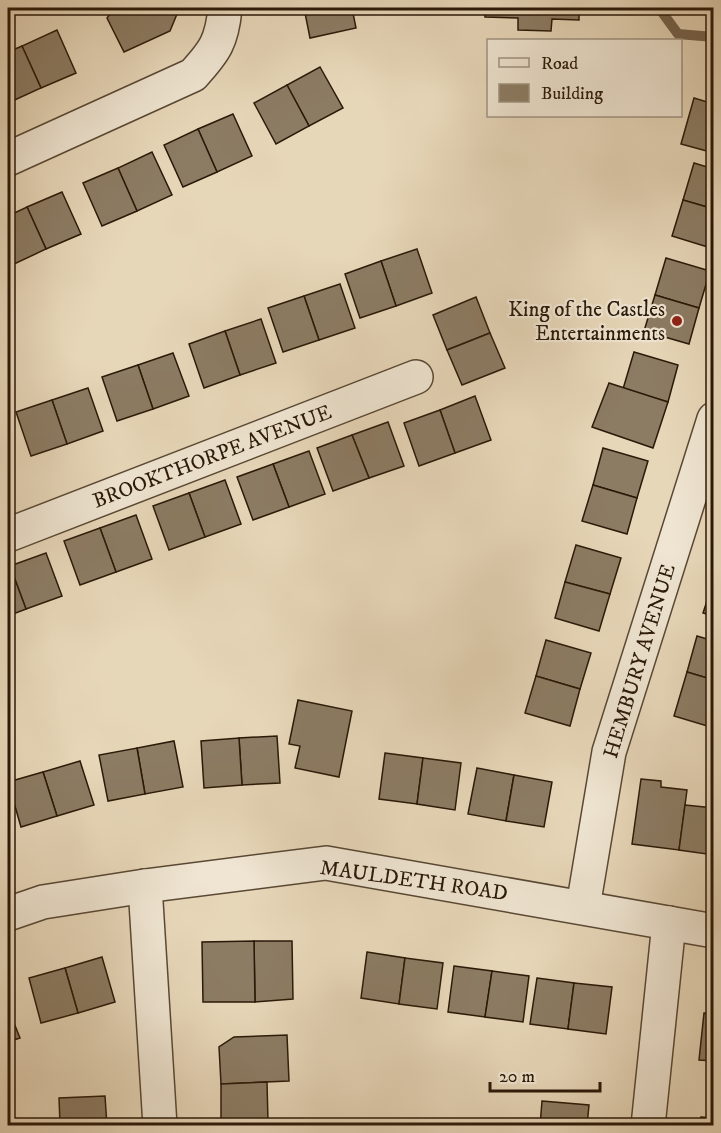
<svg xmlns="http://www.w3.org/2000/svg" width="721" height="1133" font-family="'IM FELL DW Pica',serif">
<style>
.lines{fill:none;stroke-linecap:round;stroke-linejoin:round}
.stream{stroke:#75644e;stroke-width:10}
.building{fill:#8c7c64;stroke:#2a1908;stroke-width:1.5}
.street-casing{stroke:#594834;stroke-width:36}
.street{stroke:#efe5d2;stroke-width:33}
.poi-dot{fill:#8f2418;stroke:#efe5d2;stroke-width:2}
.labels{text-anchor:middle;stroke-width:4.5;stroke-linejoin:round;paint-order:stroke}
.poi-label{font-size:21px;fill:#2a1908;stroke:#efe5d2;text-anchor:end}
.street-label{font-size:21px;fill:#2a1908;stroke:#efe5d2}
</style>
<rect width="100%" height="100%" fill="#e7d7b9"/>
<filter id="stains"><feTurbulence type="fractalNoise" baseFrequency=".00333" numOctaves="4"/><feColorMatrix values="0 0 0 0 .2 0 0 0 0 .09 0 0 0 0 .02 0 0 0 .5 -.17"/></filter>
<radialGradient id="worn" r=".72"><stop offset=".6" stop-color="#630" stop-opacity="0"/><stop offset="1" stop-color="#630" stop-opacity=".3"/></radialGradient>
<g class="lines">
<polyline class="stream" points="659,8 678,34 714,37"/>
</g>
<g class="building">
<polygon points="114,8 174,8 177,14 170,31 124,52 107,18"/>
<polygon points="304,8 352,8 356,28 310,38"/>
<polygon points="485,8 579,8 579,20 552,19 551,31 518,30 518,18 485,17"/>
<polygon points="57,30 76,73 41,88 22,46"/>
<polygon points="22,46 41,88 8,103 8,52"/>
<polygon points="320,67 343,108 309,126 287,85"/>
<polygon points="287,85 309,126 276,144 254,103"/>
<polygon points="694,98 714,104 714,153 681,144"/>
<polygon points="233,114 252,156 217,172 198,129"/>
<polygon points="198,129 217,172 183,187 164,145"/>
<polygon points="152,152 172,195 137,211 118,168"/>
<polygon points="694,163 714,169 714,209 683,200"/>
<polygon points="118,168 137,211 102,226 83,183"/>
<polygon points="62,192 81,234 46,249 27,207"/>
<polygon points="683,200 714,209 714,249 672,236"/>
<polygon points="27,207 46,249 12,265 8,256 8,216"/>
<polygon points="417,249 432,293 396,306 381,261"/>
<polygon points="666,258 710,271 699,308 655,295"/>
<polygon points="381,261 396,306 360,318 345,274"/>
<polygon points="340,284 355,328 319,340 304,296"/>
<polygon points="655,295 699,308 689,344 644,331"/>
<polygon points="304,296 319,340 283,352 268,308"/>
<polygon points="476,297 490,333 447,350 433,315"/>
<polygon points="261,319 276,363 240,375 225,331"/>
<polygon points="225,331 240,375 204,388 189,344"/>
<polygon points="490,333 505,368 462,385 447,350"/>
<polygon points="634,352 678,365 668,402 623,389"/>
<polygon points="173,353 189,396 153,409 138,365"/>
<polygon points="138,365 153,409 117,421 102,377"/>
<polygon points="609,383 668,402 653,448 592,427"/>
<polygon points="88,388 103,431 67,444 52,400"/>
<polygon points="475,396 491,440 455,453 440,410"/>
<polygon points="52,400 67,444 31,456 16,412"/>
<polygon points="440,410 455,453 419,466 404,423"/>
<polygon points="388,422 404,466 369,478 352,435"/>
<polygon points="352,435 369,478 333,491 317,448"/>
<polygon points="603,448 648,461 637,498 593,485"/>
<polygon points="309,451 325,494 289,507 273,464"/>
<polygon points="273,464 289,507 253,520 237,477"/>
<polygon points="225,480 241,524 205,537 189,493"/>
<polygon points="593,485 637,498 627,534 582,521"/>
<polygon points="189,493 205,537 169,550 153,506"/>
<polygon points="136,515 152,559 116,572 100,528"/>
<polygon points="100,528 116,572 80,585 64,541"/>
<polygon points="576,545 621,558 610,594 565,582"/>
<polygon points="46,553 62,596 26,609 10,566"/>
<polygon points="8,566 10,566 26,609 8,616"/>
<polygon points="714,580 714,616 703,613"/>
<polygon points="565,582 610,594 599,631 555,618"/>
<polygon points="697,636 714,641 714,680 687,672"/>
<polygon points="546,640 591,653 580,689 536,676"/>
<polygon points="687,672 714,680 714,728 674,716"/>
<polygon points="536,676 580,689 570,726 525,713"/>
<polygon points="298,700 352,711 339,777 295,768 300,746 289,744"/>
<polygon points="277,736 280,783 242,785 239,738"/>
<polygon points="239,738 242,785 204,788 201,741"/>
<polygon points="174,741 183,787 145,794 137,748"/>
<polygon points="137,748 145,794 108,801 99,755"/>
<polygon points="385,753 423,758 417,804 379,799"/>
<polygon points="423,758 461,763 455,810 417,804"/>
<polygon points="80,761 94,805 57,816 43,772"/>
<polygon points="477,768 514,775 506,821 468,814"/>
<polygon points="43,772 57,816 21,827 8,782"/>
<polygon points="514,775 552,782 544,827 506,821"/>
<polygon points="641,779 661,781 661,787 687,790 679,850 632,844"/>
<polygon points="685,805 714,808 714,855 679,850"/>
<polygon points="254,941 292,941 293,999 255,1002"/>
<polygon points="254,941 255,1002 203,1002 202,942"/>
<polygon points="367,952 405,958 399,1004 361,998"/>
<polygon points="102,957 115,1002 78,1013 65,968"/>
<polygon points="405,958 443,963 437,1009 399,1004"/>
<polygon points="454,966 492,971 485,1017 448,1012"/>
<polygon points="65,968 78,1013 41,1023 29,978"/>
<polygon points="492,971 529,976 523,1022 485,1017"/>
<polygon points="537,978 574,983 568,1029 530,1024"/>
<polygon points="574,983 612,987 606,1034 568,1029"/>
<polygon points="8,1008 20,1038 8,1042"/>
<polygon points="704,1013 714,1014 714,1061 699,1060"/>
<polygon points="287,1035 289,1081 221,1084 219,1047 234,1037"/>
<polygon points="267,1082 268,1122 221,1123 221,1084"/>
<polygon points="105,1096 107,1126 44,1126 60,1124 59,1098"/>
<polygon points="542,1101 589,1105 587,1126 540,1126"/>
<polygon points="701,1117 714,1118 714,1126 701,1126"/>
</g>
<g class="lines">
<defs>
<g id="street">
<path d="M8,159l185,-84c22,-24 29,-34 32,-67"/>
<polyline points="8,535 416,377"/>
<polyline points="145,886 160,1126"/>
<polyline points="583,907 609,752 714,419"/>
<polyline points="8,914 43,902 145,886 326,863 714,931"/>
<polyline points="648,1126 669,923"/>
</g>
</defs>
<use href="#street" class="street-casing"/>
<use href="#street" class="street"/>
</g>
<circle class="poi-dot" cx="677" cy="321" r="6"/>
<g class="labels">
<g class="poi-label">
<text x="665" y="316">King of the Castles<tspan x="665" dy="24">Entertainments</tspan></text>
</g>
<g class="street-label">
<text transform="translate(212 456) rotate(-21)" y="7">BROOKTHORPE AVENUE</text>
<text transform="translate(639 661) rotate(-73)" y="7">HEMBURY AVENUE</text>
<text transform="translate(414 880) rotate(8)" y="7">MAULDETH ROAD</text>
</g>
</g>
<rect width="721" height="1133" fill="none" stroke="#e7d7b9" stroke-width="30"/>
<rect x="9" y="9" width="703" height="1115" fill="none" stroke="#2a1908" stroke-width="3"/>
<rect x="15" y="15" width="691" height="1103" fill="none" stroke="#2a1908" stroke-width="1.5"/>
<rect x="487" y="39" width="195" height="78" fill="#efe5d2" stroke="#a09381" stroke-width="1.5"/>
<rect x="499" y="58" width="30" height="9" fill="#efe5d2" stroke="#a09381" stroke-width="1.5"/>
<text x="541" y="69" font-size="18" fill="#2a1908">Road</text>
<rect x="499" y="84" width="30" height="18" fill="#8c7c64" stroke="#a09381" stroke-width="1.5"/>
<text x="541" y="99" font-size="18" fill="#2a1908">Building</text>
<path d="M490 1082v9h110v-9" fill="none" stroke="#2a1908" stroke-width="3"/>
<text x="499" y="1082" font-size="18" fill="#2a1908" stroke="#efe5d2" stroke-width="4.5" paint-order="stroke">20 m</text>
<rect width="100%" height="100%" filter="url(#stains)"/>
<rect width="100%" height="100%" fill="url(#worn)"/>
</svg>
